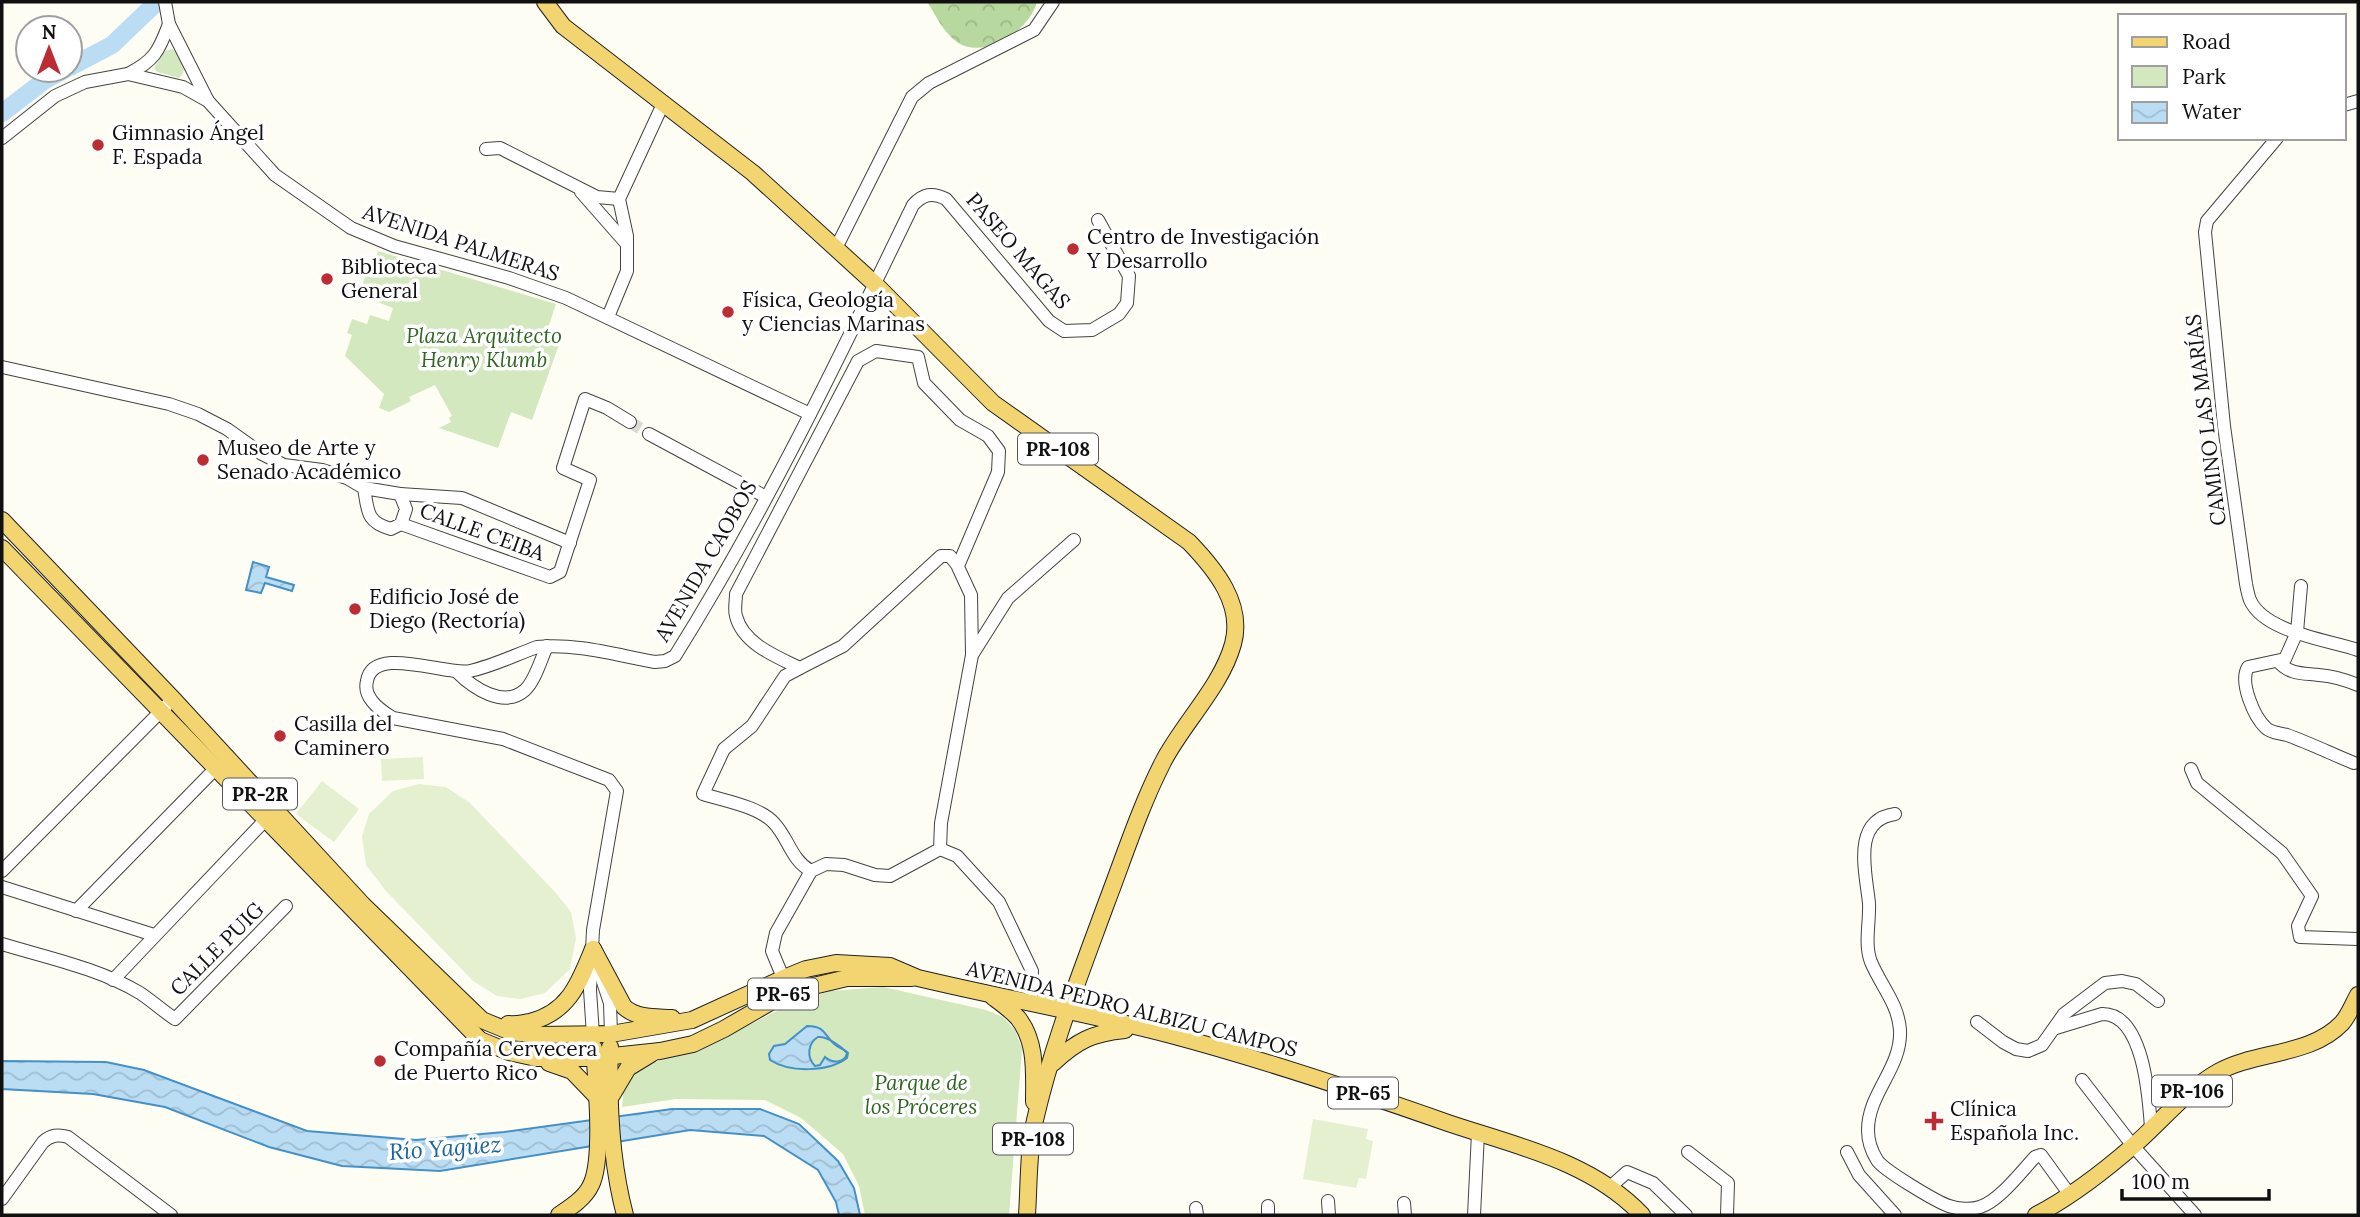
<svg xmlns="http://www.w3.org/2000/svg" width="2360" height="1217" font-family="Lora,serif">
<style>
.green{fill:#d3e8be}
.forest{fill:url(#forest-crowns)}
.pitch{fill:#e4f0cf}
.water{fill:url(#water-waves);stroke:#4491c8;stroke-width:2;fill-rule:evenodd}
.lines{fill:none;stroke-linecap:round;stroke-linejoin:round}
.river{stroke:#baddf4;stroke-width:18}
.minor-tunnel{stroke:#dad9d2;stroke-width:12;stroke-dasharray:12 6;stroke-linecap:butt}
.minor-casing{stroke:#434343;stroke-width:14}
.major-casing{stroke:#212121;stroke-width:18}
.minor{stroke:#fff;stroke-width:12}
.major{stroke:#f2d470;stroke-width:16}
.poi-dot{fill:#bb2d32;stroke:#fff;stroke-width:2.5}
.labels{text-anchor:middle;stroke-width:7;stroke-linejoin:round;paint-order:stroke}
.shield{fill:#fff;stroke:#585858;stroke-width:2}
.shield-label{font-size:19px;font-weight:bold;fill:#101010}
.poi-label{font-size:21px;fill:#101010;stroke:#fff;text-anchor:start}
.street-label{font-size:21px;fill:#101010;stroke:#fff}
.park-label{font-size:21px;font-style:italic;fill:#2f6622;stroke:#fff}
.water-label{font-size:23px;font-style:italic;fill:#1d649e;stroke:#fff}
</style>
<defs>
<pattern id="forest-crowns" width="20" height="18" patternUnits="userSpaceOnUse" patternTransform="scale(1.75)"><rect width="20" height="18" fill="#b7d89e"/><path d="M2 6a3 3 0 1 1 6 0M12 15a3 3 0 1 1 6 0" fill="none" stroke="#9cb887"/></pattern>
<pattern id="water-waves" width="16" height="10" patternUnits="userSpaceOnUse" patternTransform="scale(1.75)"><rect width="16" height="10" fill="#baddf4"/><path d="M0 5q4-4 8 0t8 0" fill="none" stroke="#9fbdd0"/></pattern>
</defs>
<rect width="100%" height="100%" fill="#fefdf4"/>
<g class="green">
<path d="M172,49c10,6 17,20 7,29l-22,-6 -3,-4 11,-17z"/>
<polygon points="378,251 556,304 545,337 560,342 532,420 511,412 498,448 439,428 451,422 449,418 452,416 435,385 409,397 411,401 389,412 379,408 384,394 345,356 352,335 347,333 352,319 367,324 370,315 389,321 393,308 375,301 378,291 362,286 367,270 371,271"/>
<polygon points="883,987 986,1010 1003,1017 1015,1030 1022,1049 1009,1215 865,1215 859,1186 843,1154 801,1118 765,1100 676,1099 622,1107 624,1084 637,1068 714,1043 788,1005 830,991"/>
</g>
<path class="forest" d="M927,2h110c-7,28 -53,59 -80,40 -14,-10 -21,-27 -30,-40z"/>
<g class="pitch">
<polygon points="423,757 424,779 382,781 381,759"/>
<polygon points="322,781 359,809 334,842 296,814"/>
<polygon points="419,784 446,787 470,803 556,893 571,912 576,938 570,969 545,993 520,999 497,996 473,981 386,891 366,865 362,836 369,814 393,791"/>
<polygon points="1313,1119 1368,1129 1366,1139 1373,1141 1366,1179 1359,1178 1356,1188 1303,1179"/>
</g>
<g class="water">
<polygon points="253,562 269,567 266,577 294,585 292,591 265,583 261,593 246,590"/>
<path d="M807,1026c21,0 16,11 30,20 4,2 8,4 11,7l-1,5c-18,14 -57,15 -77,2l-1,-6 5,-8 11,-2zM818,1037c9,-1 23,9 29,16 -2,11 -15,10 -22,4l-5,8 -5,1c-9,-9 -7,-23 3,-29z"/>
<polygon points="2,1061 106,1062 144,1070 307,1131 416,1140 504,1132 672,1109 760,1109 799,1124 838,1161 854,1188 860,1215 839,1215 836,1202 818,1170 764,1136 690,1130 440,1171 342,1166 269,1147 165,1107 93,1094 2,1089"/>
</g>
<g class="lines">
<g class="river">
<polyline points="70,67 112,45 157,2"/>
<polyline points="2,113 45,80 64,70"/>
</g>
<polyline class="minor-tunnel" points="630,422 649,434"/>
<defs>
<g id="minor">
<polyline points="165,2 169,24 208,101"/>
<path d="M128,74c26,-13 31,-23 41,-50"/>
<polyline points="2344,105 2358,101"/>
<polyline points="2,138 55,96 85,82 128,74 183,87 208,101 275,175 351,228 394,246 509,278 566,298 810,414"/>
<path d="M2277,138l-70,83 -2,11 19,194 22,158c1,5 2,11 4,16 14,32 78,40 108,50"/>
<polyline points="486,149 500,148 597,197 619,199"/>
<polyline points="581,192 625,242"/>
<polyline points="836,248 912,97 929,83 1034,30 1053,2"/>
<polyline points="608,317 627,271 627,236 619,199 663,104"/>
<path d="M2,367l167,37 29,10 29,15 35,25 22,11 38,5 25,8 17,10 36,6 6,15 -5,15 -10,5c-25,-7 -23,-18 -27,-41"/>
<polyline points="649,434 766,497"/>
<polyline points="400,494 462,498 570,543"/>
<polyline points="401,524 550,577 560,572 590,480 563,468 585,399 607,408 630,422"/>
<path d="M958,566l40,-94 1,-21 -11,-15 -28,-16 -36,-37 -6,-26 -42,-6 -18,10 -122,233c0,7 -2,16 0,22 7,28 41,41 64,52l43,-22 98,-90h9l8,10v1l13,28 1,60"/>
<path d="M2301,586l-4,46 -12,27 -37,8c-9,15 6,50 18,61 5,5 14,5 21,7 22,8 45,19 67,28"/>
<path d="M2278,661c11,14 26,12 41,14 14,1 27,5 39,10"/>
<path d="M800,668l-15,8 -33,50 -28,23 -21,45c22,7 55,12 71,29 15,16 17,37 37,48"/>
<path d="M457,672c16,16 47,37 68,18 10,-9 16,-31 22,-44"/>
<polyline points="2191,769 2197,783 2282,853 2312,896 2298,926 2300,937 2358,939"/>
<path d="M1895,814c-44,6 -29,59 -26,89 1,19 -5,41 2,59 10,24 27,41 29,68 2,38 -32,63 -32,100 0,10 4,22 9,30 6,10 60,42 72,46 9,3 22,4 31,1 19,-6 41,-35 55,-50l6,-2 29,40"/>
<polyline points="940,849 957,856 999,902 1032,971 1031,1004"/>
<polyline points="2,871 173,699"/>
<polyline points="2,887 154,935"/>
<polyline points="76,911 215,769"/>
<path d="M2,944c46,14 96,24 138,49 12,8 23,18 35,26l111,-113"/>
<polyline points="600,973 610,1003 611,1034"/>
<polyline points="113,980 270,815"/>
<polyline points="786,985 772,951 776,933 811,871 826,864 844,865 875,875 890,876 940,849 941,823 972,655 1008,598 1074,540"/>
<polyline points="1977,1022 2003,1042 2016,1049 2028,1051 2042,1045 2064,1014 2105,983 2122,981 2136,984 2158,1001"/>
<path d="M2056,1028l46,-14c42,-1 47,85 49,114"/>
<path d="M593,1035l-3,-45 3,-60 24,-139 -8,-11 -106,-41 -110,-21c-8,-5 -15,-9 -21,-17 -5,-6 -7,-12 -5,-20 6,-37 79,-5 103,-10 23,-5 45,-16 67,-24 39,-4 79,8 118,15l10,-1 10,-5c90,-144 164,-298 238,-451 10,-11 19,-13 33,-6l103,122 15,10 28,-1 27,-16 8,-11 2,-27 -31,-56"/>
<polyline points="2082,1080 2133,1146 2195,1215"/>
<polyline points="1688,1152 1728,1183 1727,1215"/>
<polyline points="1847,1152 1859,1175 1895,1215"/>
<polyline points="1609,1188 1627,1172 1653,1183 1686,1215"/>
<path d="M2,1199l41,-57c8,-7 15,-8 25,-5l103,78"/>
<polyline points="1328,1201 1329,1215"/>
<polyline points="1404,1203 1405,1215"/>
<polyline points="1268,1206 1268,1215"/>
<polyline points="1196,1208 1197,1215"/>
<polyline points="1474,1215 1478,1133"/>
</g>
<g id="major">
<path d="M545,2l18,24 190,147 122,111 118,119 196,139c26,27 55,62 44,102 -12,43 -50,79 -70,118 -23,45 -39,95 -57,142 -26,71 -54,142 -71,216 -7,29 -6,66 -8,95"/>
<path d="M2,520l171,179 190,206 119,115 29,12 28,3 72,-1 81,-14 92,-42 22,-9 30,-6 54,3 28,12c84,20 169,35 253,57 94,25 186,56 277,88 68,23 143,38 194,92"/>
<polyline points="2,548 480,1040 509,1052 536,1058 594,1058 660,1051 693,1044 724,1029 788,992 847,978 912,978"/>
<path d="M593,949l31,58c14,12 32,10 48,11"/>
<path d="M993,997c8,6 18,13 25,21 19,24 16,56 16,84"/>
<path d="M508,1024c8,1 15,-1 22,-2 39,-10 49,-39 63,-73"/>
<path d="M610,1047c-2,56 1,115 15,168"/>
<polyline points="549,1063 572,1071 597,1097"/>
<path d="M1053,1063c24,-22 39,-30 72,-33"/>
<polyline points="612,1095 628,1068 651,1054"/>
<path d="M559,1215c12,-8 26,-17 32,-30 13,-26 5,-106 3,-137"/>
<path d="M2036,1215c35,-18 67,-43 97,-69 28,-24 52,-55 85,-74 37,-21 93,-16 124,-49 7,-8 11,-19 16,-28"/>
</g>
</defs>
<use href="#minor" class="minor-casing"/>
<use href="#major" class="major-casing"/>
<use href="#minor" class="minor"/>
<use href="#major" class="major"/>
</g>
<g class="poi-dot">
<circle cx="98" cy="145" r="7"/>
<circle cx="1073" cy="249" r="7"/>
<circle cx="327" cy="279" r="7"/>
<circle cx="728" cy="312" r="7"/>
<circle cx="203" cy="460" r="7"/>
<circle cx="355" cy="609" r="7"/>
<circle cx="280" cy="736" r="7"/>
<circle cx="380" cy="1061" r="7"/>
<path d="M1930.5 1110.5h7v7h7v7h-7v7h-7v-7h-7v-7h7z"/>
</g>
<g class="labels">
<g class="shield">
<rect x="1018" y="433.5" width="80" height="31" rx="5"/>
<rect x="223" y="778.5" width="74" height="31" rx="5"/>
<rect x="748" y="978.5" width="70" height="31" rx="5"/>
<rect x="2152" y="1075.5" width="80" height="31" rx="5"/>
<rect x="1328" y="1077.5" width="70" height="31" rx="5"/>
<rect x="993" y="1123.5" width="80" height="31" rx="5"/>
</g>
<g class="shield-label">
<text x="1058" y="456">PR-108</text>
<text x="260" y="801">PR-2R</text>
<text x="783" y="1001">PR-65</text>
<text x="2192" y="1098">PR-106</text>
<text x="1363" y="1100">PR-65</text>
<text x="1033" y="1146">PR-108</text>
</g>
<g class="poi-label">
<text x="112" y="140">Gimnasio Ángel<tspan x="112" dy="24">F. Espada</tspan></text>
<text x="1087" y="244">Centro de Investigación<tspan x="1087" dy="24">Y Desarrollo</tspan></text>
<text x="341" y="274">Biblioteca<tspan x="341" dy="24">General</tspan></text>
<text x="742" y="307">Física, Geología<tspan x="742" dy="24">y Ciencias Marinas</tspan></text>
<text x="217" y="455">Museo de Arte y<tspan x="217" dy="24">Senado Académico</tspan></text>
<text x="369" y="604">Edificio José de<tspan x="369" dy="24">Diego (Rectoría)</tspan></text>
<text x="294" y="731">Casilla del<tspan x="294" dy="24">Caminero</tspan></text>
<text x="394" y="1056">Compañía Cervecera<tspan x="394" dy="24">de Puerto Rico</tspan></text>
<text x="1950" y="1116">Clínica<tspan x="1950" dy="24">Española Inc.</tspan></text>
</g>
<g class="street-label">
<text transform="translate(461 243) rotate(18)" y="7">AVENIDA PALMERAS</text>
<text transform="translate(1018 251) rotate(49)" y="7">PASEO MAGAS</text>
<text transform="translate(2206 420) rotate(-97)" y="7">CAMINO LAS MARÍAS</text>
<text transform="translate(482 532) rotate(20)" y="7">CALLE CEIBA</text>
<text transform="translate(706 561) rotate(-60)" y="7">AVENIDA CAOBOS</text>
<text transform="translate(217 949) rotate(-45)" y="7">CALLE PUIG</text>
<text transform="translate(1132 1009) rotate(14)" y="7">AVENIDA PEDRO ALBIZU CAMPOS</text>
</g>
<g class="park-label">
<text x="484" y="343">Plaza Arquitecto<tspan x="484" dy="24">Henry Klumb</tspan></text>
<text x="921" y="1090">Parque de<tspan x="921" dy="24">los Próceres</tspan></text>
</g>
<g class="water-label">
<text transform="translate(445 1148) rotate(-4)" y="8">Río Yagüez</text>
</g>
</g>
<rect width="2360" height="1217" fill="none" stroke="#101010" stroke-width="7"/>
<rect x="2118" y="14" width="228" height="126" fill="#ffffff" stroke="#9f9f9f" stroke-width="2"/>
<rect x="2132" y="37" width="35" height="10" fill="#f2d470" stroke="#9f9f9f" stroke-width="2"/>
<text x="2182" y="49" font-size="21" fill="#101010">Road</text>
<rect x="2132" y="66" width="35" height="21" fill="#d3e8be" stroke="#9f9f9f" stroke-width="2"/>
<text x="2182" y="84" font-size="21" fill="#101010">Park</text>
<rect x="2132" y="102" width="35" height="21" fill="url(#water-waves)" stroke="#9f9f9f" stroke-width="2"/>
<text x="2182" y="119" font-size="21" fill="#101010">Water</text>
<g transform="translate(49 49)"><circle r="33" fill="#ffffff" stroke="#9f9f9f" stroke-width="2"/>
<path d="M0-5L12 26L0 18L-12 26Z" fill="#bb2d32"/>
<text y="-10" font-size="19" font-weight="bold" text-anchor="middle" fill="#101010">N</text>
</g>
<path d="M2122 1189v10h147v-10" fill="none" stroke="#101010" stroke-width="3.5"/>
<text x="2132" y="1189" font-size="21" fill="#101010" stroke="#ffffff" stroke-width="5" paint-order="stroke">100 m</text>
</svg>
